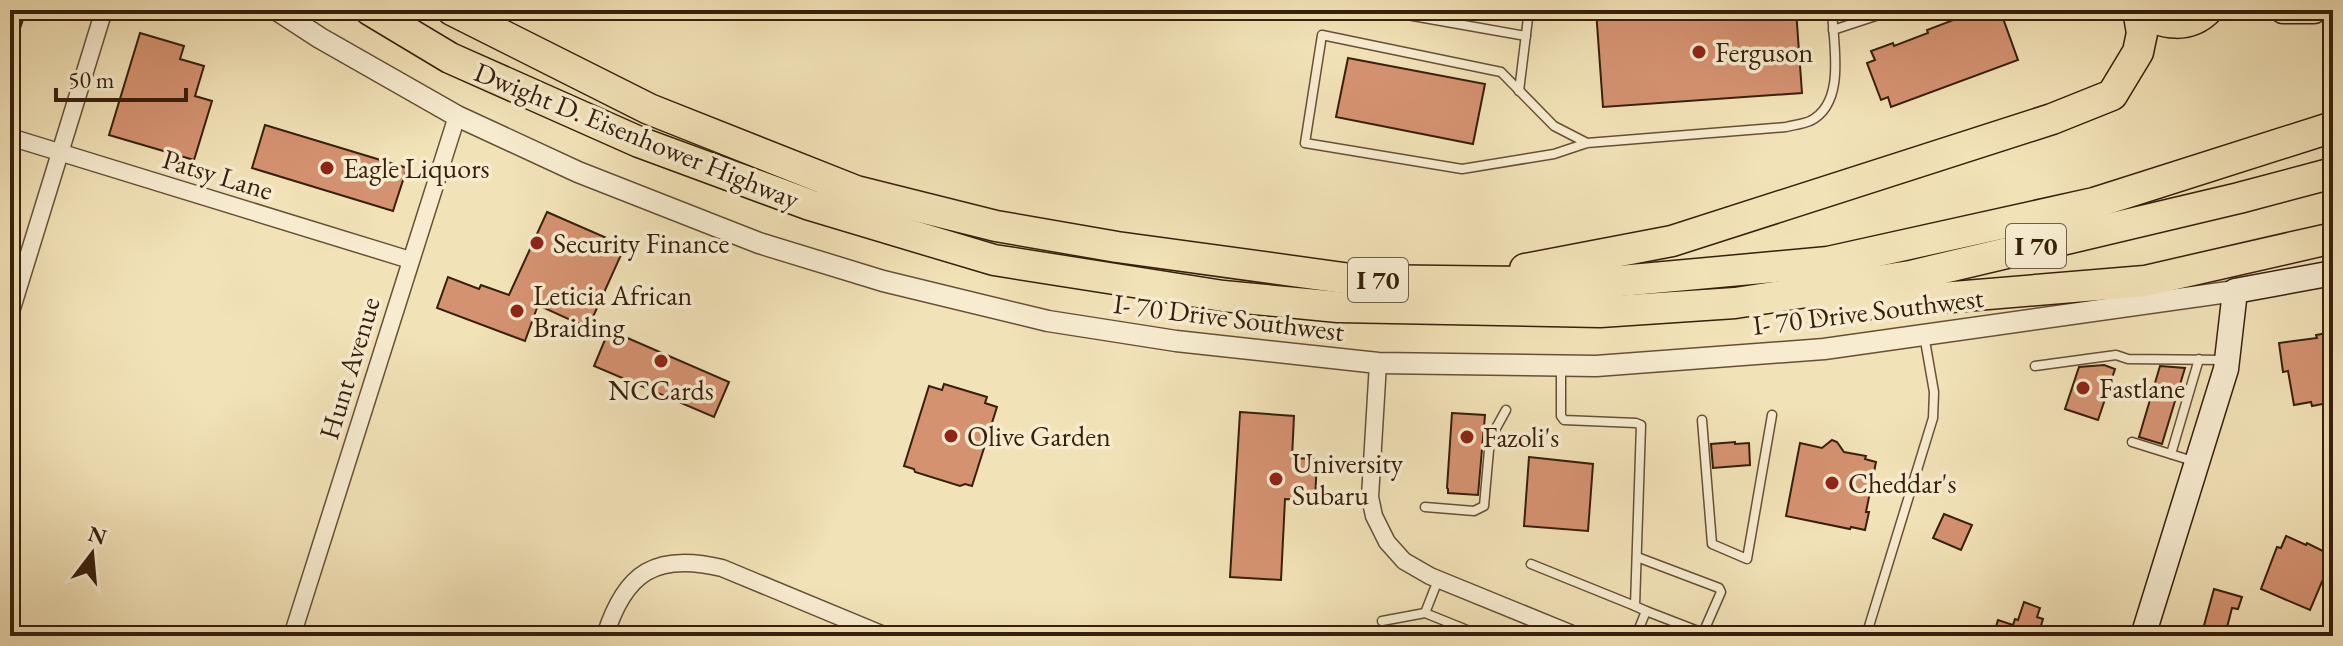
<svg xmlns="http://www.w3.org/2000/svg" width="2343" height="646" font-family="'EB Garamond',serif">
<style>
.building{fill:#d59271;stroke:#371f0b;stroke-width:2}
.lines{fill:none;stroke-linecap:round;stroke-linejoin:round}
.service-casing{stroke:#665036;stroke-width:11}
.minor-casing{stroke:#665036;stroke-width:19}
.tertiary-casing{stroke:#665036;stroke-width:23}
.secondary-casing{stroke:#371f0b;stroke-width:27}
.primary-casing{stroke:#371f0b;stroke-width:29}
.motorway-casing{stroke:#371f0b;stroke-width:33}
.service{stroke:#f7ecd0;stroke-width:8}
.minor{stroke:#f7ecd0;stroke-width:16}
.tertiary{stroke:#f7ecd0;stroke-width:20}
.secondary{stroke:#f7ecd0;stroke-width:24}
.primary{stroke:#f2e2b7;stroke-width:26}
.motorway{stroke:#f2e2b7;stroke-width:30}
.poi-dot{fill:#8f2418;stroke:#f7ecd0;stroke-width:3}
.labels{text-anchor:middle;stroke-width:7;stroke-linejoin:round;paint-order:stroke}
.shield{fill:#f7ecd0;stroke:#715c46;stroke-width:2}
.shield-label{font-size:26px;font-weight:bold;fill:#371f0b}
.poi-label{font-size:28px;fill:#371f0b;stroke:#f7ecd0;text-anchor:start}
.street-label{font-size:28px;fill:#371f0b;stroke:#f7ecd0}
</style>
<rect width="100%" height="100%" fill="#f2e2b7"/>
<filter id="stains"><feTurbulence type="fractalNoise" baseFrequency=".0025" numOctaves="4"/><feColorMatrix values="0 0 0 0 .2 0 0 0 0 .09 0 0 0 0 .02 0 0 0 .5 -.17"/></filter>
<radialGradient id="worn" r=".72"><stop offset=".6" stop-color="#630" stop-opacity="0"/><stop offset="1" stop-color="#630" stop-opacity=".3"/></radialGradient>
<g class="building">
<polygon points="10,10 26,10 13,50 10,50"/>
<polygon points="1596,10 1796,10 1802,93 1603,107"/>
<polygon points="1962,10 2000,10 2018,60 1891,107 1888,97 1881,100 1867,63 1875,60 1871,51 1893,43 1894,46 1928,33 1927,30 1964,16"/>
<polygon points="140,33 184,46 180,59 204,66 195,96 212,101 194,160 109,135"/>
<polygon points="1348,58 1485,84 1473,144 1336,117"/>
<polygon points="265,125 407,168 393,211 252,168"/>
<polygon points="547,212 625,246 588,328 538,305 525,341 437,308 448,277 479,289 481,285 509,295"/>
<polygon points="609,330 729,382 714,417 594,366"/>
<polygon points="2333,332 2333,402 2312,406 2311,402 2294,405 2288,371 2283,372 2279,343 2317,338 2316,335"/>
<polygon points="2104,365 2115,369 2098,420 2065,409 2079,367"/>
<polygon points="2160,366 2185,368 2162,444 2139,437"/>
<polygon points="944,384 987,397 985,403 997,407 972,486 965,484 960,486 915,472 914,469 904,466 929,386 942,390"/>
<polygon points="1240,412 1294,416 1292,458 1317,459 1315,500 1285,499 1281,580 1230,577"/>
<polygon points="1452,413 1485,415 1478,495 1448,493 1448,489 1447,488"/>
<polygon points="1832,440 1837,442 1844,452 1866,456 1865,459 1876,462 1866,512 1869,512 1865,530 1851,527 1850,529 1786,516 1800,443 1822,448"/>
<polygon points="1735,442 1735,444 1749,443 1750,465 1713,468 1711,444"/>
<polygon points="1529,457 1593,464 1588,531 1524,526"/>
<polygon points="1944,514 1972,525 1961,550 1933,538"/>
<polygon points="2286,536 2306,545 2307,543 2333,556 2310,610 2261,589 2277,547 2281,548"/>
<polygon points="2214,589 2242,597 2238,609 2232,608 2225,635 2203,629"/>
<polygon points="2024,602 2040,608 2037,617 2043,619 2038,636 1993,636 1998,620 2013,625 2015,619 2018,620"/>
</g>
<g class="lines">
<defs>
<g id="service">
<polyline points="1379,10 1526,36"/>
<polyline points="1833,30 1894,10"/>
<polyline points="1519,91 1529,10"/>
<path d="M1587,143l-33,-17 -53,-54 -179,-37 -17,108 157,26 92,-15 33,-11 199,-16c8,-2 17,-3 24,-6 37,-18 23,-78 22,-111"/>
<polyline points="2035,366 2116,355 2128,359 2225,360"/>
<polyline points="1561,367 1561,416 1564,420 1636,423 1641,425 1635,606 1646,611 1636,636"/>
<polyline points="1702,420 1712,544 1747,559 1772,415"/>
<polyline points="2132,442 2196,462"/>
<polyline points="2171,454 2199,359"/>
<polyline points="1425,507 1474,511 1484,506 1490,439 1506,410"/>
<polyline points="1637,557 1719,588 1721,592 1703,633 1646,611"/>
<polyline points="1531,564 1635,606"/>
<polyline points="1425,613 1438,580"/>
<polyline points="1382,621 1425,613 1482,636"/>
<polyline points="1866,636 1933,418 1934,392 1924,335"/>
</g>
<g id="minor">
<polyline points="10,137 410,260"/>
<polyline points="10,315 104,10"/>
<polyline points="1378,363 1370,497 1374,516 1387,542 1404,561 1430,576 1577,636"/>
<polyline points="292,636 457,116"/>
<path d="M605,636c20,-64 51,-84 117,-68l164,68"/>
</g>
<polyline id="tertiary" points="277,10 320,38 457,116 578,172 759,243 883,281 1048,321 1176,341 1378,363 1596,366 1824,349 2235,291"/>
<polyline id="secondary" points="2143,636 2226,369 2235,291 2333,273"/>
<g id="primary">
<path d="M2141,10c20,19 50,20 69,0"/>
<polyline points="2283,10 2314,10"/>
</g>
<g id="motorway">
<polyline points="370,10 450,58 639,142 810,205 994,260 1223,296 1338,307 1600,312 1735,303 1910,276 2239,198 2333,173"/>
<polyline points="452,10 649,109 856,191 996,226 1117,247 1358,280 1598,283 1828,262 2094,203 2333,127"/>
<polyline points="1525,269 1672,241 2052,119 2112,95 2138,52 2142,33 2138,10"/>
<polyline points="1832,307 2145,281 2333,238"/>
</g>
</defs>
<use href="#service" class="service-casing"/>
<use href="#minor" class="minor-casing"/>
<use href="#tertiary" class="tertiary-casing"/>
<use href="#secondary" class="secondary-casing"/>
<use href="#primary" class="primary-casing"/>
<use href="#motorway" class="motorway-casing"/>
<use href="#service" class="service"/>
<use href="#minor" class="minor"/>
<use href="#tertiary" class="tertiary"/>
<use href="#secondary" class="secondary"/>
<use href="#primary" class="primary"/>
<use href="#motorway" class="motorway"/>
</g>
<g class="poi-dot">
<circle cx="1699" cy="52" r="8"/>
<circle cx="327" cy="168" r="8"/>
<circle cx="537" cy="243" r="8"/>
<circle cx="517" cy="311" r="8"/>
<circle cx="661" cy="361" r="8"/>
<circle cx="2083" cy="388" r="8"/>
<circle cx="951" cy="436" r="8"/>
<circle cx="1467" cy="437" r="8"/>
<circle cx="1276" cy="479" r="8"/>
<circle cx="1832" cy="483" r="8"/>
</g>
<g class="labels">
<g class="shield">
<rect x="2006" y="224" width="60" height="44" rx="6"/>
<rect x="1348" y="258" width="60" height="44" rx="6"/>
</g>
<g class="shield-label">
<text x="2036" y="255">I 70</text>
<text x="1378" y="289">I 70</text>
</g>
<g class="poi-label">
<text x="1715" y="62">Ferguson</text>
<text x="343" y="178">Eagle Liquors</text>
<text x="553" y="253">Security Finance</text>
<text x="533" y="305">Leticia African<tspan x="533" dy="32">Braiding</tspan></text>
<text x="2099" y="398">Fastlane</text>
<text x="661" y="400" text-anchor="middle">NCCards</text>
<text x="967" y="446">Olive Garden</text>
<text x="1483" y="447">Fazoli's</text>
<text x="1292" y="473">University<tspan x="1292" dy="32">Subaru</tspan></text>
<text x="1848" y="493">Cheddar's</text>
</g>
<g class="street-label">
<text transform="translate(637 135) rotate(22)" y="10">Dwight D. Eisenhower Highway</text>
<text transform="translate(218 174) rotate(17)" y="10">Patsy Lane</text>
<text transform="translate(1868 311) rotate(-7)" y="10">I- 70 Drive Southwest</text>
<text transform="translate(1229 317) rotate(7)" y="10">I- 70 Drive Southwest</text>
<text transform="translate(349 368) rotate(-73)" y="10">Hunt Avenue</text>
</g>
</g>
<rect width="2343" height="646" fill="none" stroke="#f2e2b7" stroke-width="40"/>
<rect x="12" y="12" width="2319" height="622" fill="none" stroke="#371f0b" stroke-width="4"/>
<rect x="20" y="20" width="2303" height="606" fill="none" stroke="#371f0b" stroke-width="2"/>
<g transform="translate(92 554) rotate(16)" stroke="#f7ecd0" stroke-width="6" paint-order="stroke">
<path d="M0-6L14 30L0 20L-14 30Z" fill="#371f0b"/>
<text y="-12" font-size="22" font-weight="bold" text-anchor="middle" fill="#371f0b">N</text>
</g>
<path d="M56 88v12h130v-12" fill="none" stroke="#371f0b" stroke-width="4"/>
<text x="68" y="88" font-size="24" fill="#371f0b" stroke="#f7ecd0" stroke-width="6" paint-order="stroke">50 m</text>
<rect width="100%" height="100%" filter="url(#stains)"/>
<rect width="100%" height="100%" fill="url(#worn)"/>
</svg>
